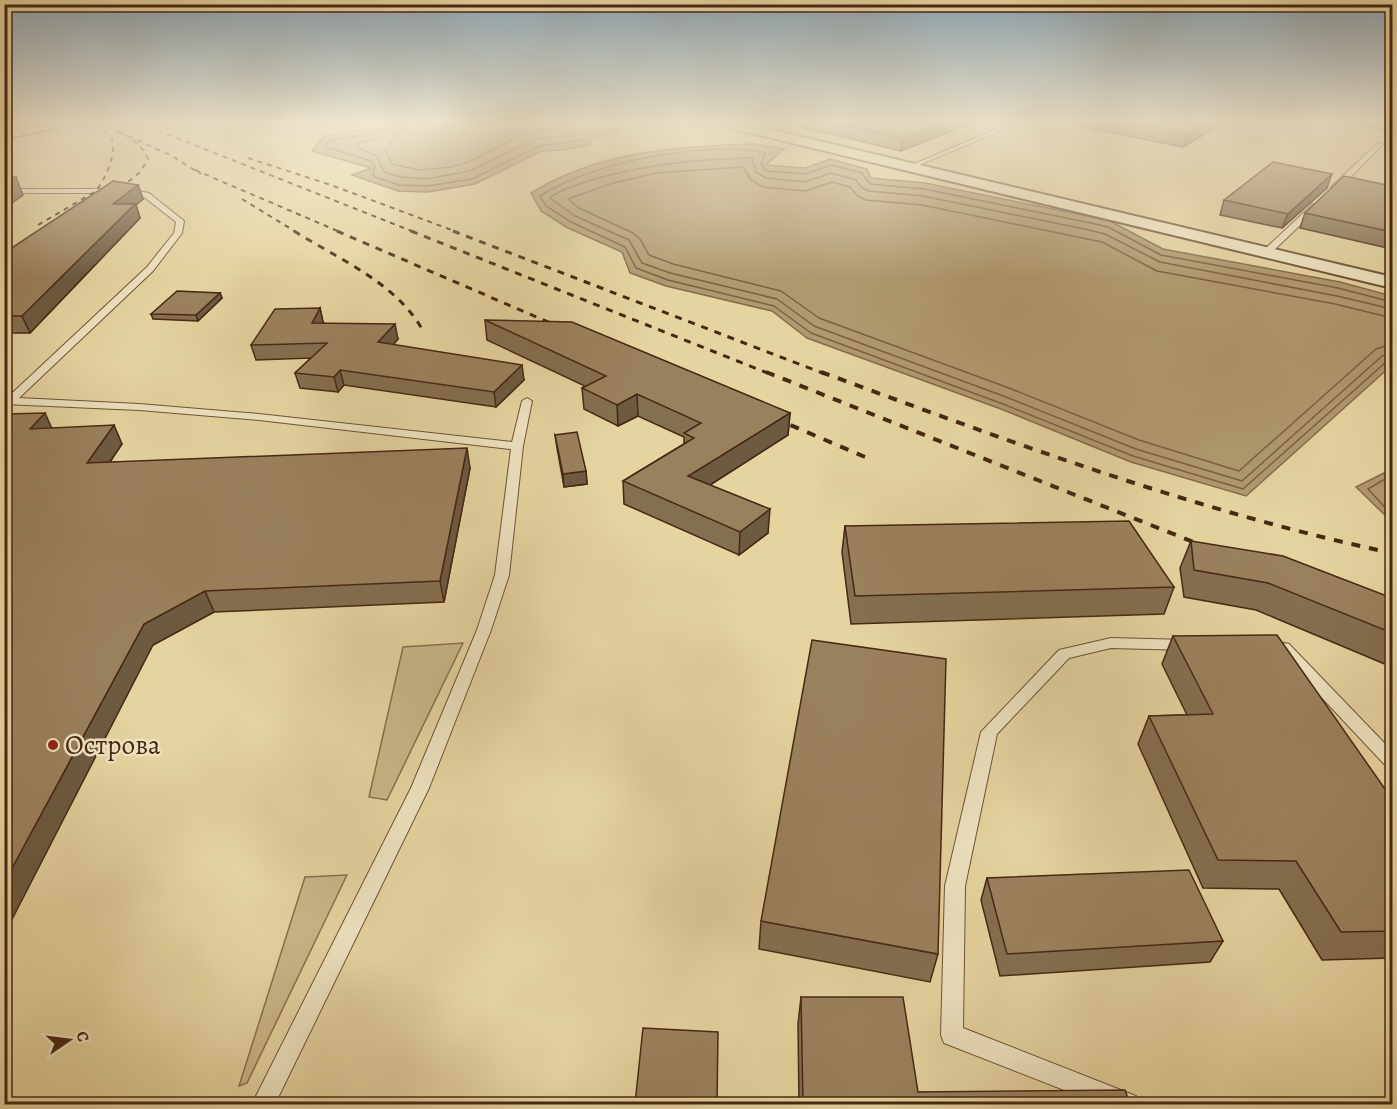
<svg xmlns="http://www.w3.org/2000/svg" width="1397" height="1109" font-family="Alegreya,serif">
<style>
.green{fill:#cab788;stroke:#896f4e;stroke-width:1.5}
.water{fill:#b09970;stroke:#866b4b;stroke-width:1.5}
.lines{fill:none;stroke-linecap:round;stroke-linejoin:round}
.shore{stroke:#7c6042;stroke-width:1.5}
.service-casing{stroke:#6f5237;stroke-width:2}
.minor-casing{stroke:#6f5237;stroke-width:4}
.secondary-casing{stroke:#482714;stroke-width:3}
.service{fill:#eee3c1;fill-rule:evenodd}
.minor{fill:#eee3c1;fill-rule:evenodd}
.secondary{fill:#eee3c1;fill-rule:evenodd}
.rail-far2{stroke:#482714;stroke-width:2;stroke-dasharray:5 5;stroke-linecap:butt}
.rail-far1{stroke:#482714;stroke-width:3;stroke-dasharray:7 7;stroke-linecap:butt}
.rail{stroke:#482714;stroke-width:4;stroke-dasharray:9 9;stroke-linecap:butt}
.wall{fill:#846f50;stroke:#482714;stroke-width:1.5}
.shaded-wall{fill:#6c5a41;stroke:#482714;stroke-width:1.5}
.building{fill:#9a815d;stroke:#482714;stroke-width:1.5}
.poi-dot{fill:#8f2418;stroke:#eee3c1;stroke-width:2}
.labels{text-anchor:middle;stroke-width:5;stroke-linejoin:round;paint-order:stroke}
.near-poi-label{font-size:27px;fill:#482714;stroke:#eee3c1;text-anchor:start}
</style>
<rect width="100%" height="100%" fill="#e5d4a0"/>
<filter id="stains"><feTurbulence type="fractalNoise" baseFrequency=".00333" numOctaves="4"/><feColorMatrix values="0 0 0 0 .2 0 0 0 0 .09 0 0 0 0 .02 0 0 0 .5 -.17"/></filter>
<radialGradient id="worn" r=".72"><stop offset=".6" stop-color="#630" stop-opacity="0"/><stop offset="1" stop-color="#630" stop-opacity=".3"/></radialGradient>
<g class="green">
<polygon points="463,643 387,800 369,797 403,647"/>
<polygon points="347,875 247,1083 239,1086 305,877"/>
</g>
<g class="water">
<polygon points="378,123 635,123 617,124 617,133 592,139 590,145 563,150 542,151 475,184 428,192 398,191 352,175 371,168 312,151 324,136 377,127"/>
<path d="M756,144l28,5 -18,16 39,3 25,-9 37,10 4,9 54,5 167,34 18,4 53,28 177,33 52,14v69l-146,131 -115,-34 -130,-53 -194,-71 -35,-27 -106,-25 -36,-13 -8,-21 -54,-24 -27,-17 -10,-18c67,-42 148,-47 225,-49z"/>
<polygon points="1392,469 1392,522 1356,487"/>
</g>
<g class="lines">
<g class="shore">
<polyline points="384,123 379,132 328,141 325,147 371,161 375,166 373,174 375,177 399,185 427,186 472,179 539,146 584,140 589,134 609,128 611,123"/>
<polyline points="391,123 384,137 358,143 357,147 377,156 384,172 401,177 427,179 470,171 536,139 578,134 586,127 600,123"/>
<polyline points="400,123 397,137 385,149 392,164 419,170 451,167 469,162 526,133 566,127 576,123"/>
<path d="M1392,302l-54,-14 -177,-33 -53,-28 -17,-4 -167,-34 -54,-5 -8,-11 -31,-8 -26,9 -38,-3 -6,-7 5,-11c-60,-13 -174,9 -226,43l6,10 25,16 54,25 11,21 32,12 106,26 37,27 192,71 130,52 110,33 143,-127 6,-1"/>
<path d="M1392,309l-55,-13 -177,-34 -55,-28 -16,-4 -166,-34 -54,-5 -7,-3 -6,-8 -25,-7 -26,9 -39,-4 -10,-6 -4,-14c-56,1 -111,7 -164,23 -14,5 -27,8 -38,17l25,18 54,24 13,23 28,10 107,26 37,27 192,71 130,52 106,32 140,-125 10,-3"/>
<polyline points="1392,318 1335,304 1157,271 1102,242 922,205 866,200 858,196 850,187 832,182 806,191 763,187 751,180 743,167 656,173 613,183 568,199 579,208 633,233 640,239 649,255 673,264 781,291 819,318 1009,388 1139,440 1239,471 1376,349 1392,344"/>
<polyline points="1392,475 1368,489 1392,515"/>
</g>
<defs>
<g id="service">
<polygon points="1010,123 1019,123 912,168 907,167"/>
<polygon points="1378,143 1383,144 1337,191 1331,191 1331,187"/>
<polygon points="4,189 128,189 149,193 184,221 182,233 153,271 19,398 139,404 259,414 512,442 522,401 527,398 532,401 523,446 509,575 491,630 429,788 275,1104 252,1104 411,788 477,630 495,575 511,449 259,420 139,410 4,404 4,398 7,398 147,267 174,233 176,222 144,197 128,193 4,193"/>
<polygon points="1313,204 1320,206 1270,254 1264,254 1264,250"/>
<polygon points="1111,638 1187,640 1192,641 1195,645 1192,649 1187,650 1111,648 1069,658 997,734 965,886 963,1028 1136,1096 1139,1104 1100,1104 944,1043 941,1035 945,886 981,732 1059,650"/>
<polygon points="1284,643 1289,644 1392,751 1392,767 1386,766 1279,652 1276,648 1279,644"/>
</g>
<polygon id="minor" points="720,123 743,123 1392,277 1392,288 726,127"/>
<polygon id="secondary" points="36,123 67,123 60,127 4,139 4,129"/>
</defs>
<use href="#service" class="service-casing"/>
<use href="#minor" class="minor-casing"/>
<use href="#secondary" class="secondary-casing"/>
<use href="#service" class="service"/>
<use href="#minor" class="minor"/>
<use href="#secondary" class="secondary"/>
<g class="rail-far2">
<path d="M97,123c20,8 43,15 51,36l-8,13 -25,21"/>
<polyline points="139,123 414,232"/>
<polyline points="119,132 172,156 201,174"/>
<polyline points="248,158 331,185 457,232"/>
<polyline points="195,170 340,232"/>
<polyline points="242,199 296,232"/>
<path d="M38,225l58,-34c9,-12 22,-38 15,-54 -2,-4 -7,-7 -10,-10"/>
</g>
<g class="rail-far1">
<path d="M294,231c43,27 102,52 128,98"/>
<polyline points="337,231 562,328"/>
<polyline points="411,231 770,374"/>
<polyline points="453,231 825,374"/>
</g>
<g class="rail">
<polyline points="766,372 1206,547"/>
<path d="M821,372c187,69 376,140 571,181"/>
<polyline points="774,418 872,460"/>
</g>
</g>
<g class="wall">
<polygon points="785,123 971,123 901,151"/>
<polygon points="1064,123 1223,123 1183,147"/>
<polygon points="1345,123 1392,123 1388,130"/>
<polygon points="138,185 143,199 136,205 140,218 30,333 4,333 4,253"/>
<polygon points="1392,186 1392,249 1300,228 1305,213"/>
<polygon points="1327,188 1282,228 1220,215 1224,200"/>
<polygon points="220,293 222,298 198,321 153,319 151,314"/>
<polygon points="320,308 323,322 323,323 398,339 393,345 524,380 496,407 344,385 338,392 300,388 295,373 311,358 256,360 251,345"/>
<polygon points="485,320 790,413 788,435 710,485 768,533 739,555 624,504 623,481 684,444 684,437 638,416 618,426 584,409 582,388 585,386 487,340"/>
<polygon points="52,428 122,444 110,462 470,468 444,602 214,612 153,645"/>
<polygon points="555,435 586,471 587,484 564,487 557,448"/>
<polygon points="845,526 1174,587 1164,614 851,624 842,552"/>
<polygon points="1191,541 1392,598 1392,667 1256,610 1184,597 1180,568"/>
<polygon points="1173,636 1392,799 1392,958 1322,960 1279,889 1203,888 1138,744 1149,716 1187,715 1162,664"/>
<polygon points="987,878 1223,941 1210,962 1000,976 981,900"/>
<polygon points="761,921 938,954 930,982 759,949"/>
<polygon points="801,997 918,1092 1130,1104 799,1104 798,1024"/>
</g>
<g class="shaded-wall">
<polygon points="941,123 971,123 901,151 903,138"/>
<polygon points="1206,123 1223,123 1183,147 1187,134"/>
<polygon points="1391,123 1392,123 1392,126 1388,130"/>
<polygon points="1332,174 1327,188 1282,228 1288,214"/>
<polygon points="16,177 23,195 4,209 4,185"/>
<polygon points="138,185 143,199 136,205 140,218 30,333 22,316 113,204"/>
<polygon points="220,293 222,298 198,321 196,315"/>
<polygon points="320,308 323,322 315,338 312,323"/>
<polygon points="395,324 398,339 382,357 378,342"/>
<polygon points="522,365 524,380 496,407 494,392"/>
<polygon points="340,370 344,385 338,392 334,377"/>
<polygon points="637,394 638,416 618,426 617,405"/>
<polygon points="45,413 53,431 30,429"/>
<polygon points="790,413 788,435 688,499 688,476"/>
<polygon points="114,425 122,444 96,482 87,463"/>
<polygon points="467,448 470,468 444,602 440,581"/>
<polygon points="586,471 587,484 564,487 563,474"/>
<polygon points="770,509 768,533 739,555 740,532"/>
<polygon points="205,591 214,612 153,645 4,935 4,883 144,624"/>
</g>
<g class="building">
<polygon points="838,123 941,123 903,138"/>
<polygon points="1130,123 1206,123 1187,134"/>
<polygon points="1273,162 1332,174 1288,214 1224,200"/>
<polygon points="1344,176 1392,186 1392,232 1305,213"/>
<polygon points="4,177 16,177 4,185"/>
<polygon points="113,181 138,185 113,204 135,204 22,316 4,316 4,253"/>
<polygon points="177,291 220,293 196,315 151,314"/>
<polygon points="320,308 312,323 395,324 378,342 522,365 494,392 340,370 334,377 295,373 327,343 251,345 275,309"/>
<polygon points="485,320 572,322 790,413 688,476 770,509 740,532 623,481 694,438 684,433 701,423 637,394 617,405 582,388 606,376"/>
<polygon points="45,413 30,429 114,425 87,463 467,448 440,581 205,591 144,624 4,883 4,414"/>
<polygon points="577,432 586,471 563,474 555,435"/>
<polygon points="1129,521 1174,587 855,596 845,526"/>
<polygon points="1191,541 1283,556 1392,598 1392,633 1268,583 1194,570"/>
<polygon points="1277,635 1392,799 1392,931 1341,932 1296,861 1218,860 1149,716 1213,714 1173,636"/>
<polygon points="812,640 946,659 938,954 761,921"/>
<polygon points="1189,870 1223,941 1007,954 987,878"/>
<polygon points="801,997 903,997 918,1092 1125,1090 1130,1104 803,1104"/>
<polygon points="643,1028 718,1032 717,1104 635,1104"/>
</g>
<linearGradient id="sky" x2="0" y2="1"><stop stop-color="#91a9b8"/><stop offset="0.44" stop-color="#f3ecd4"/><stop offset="1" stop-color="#f3ecd4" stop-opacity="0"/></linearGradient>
<rect width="1397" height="278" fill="url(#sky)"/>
<circle class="poi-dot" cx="53" cy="745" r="6"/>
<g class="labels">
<g class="near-poi-label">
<text x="65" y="754">Острова</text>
</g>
</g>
<rect width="1397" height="1109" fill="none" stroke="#e5d4a0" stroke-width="24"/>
<rect x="6" y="6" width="1385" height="1097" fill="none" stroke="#482714" stroke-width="3"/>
<rect x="12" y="12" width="1373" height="1085" fill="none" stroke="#482714" stroke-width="1.5"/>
<g transform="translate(69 1040) rotate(76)" stroke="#eee3c1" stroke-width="4.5" paint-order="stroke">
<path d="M0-4.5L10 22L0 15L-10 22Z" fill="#482714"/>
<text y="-9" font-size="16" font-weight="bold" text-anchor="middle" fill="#482714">С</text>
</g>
<rect width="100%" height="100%" filter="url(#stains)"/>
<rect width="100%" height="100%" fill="url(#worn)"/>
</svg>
